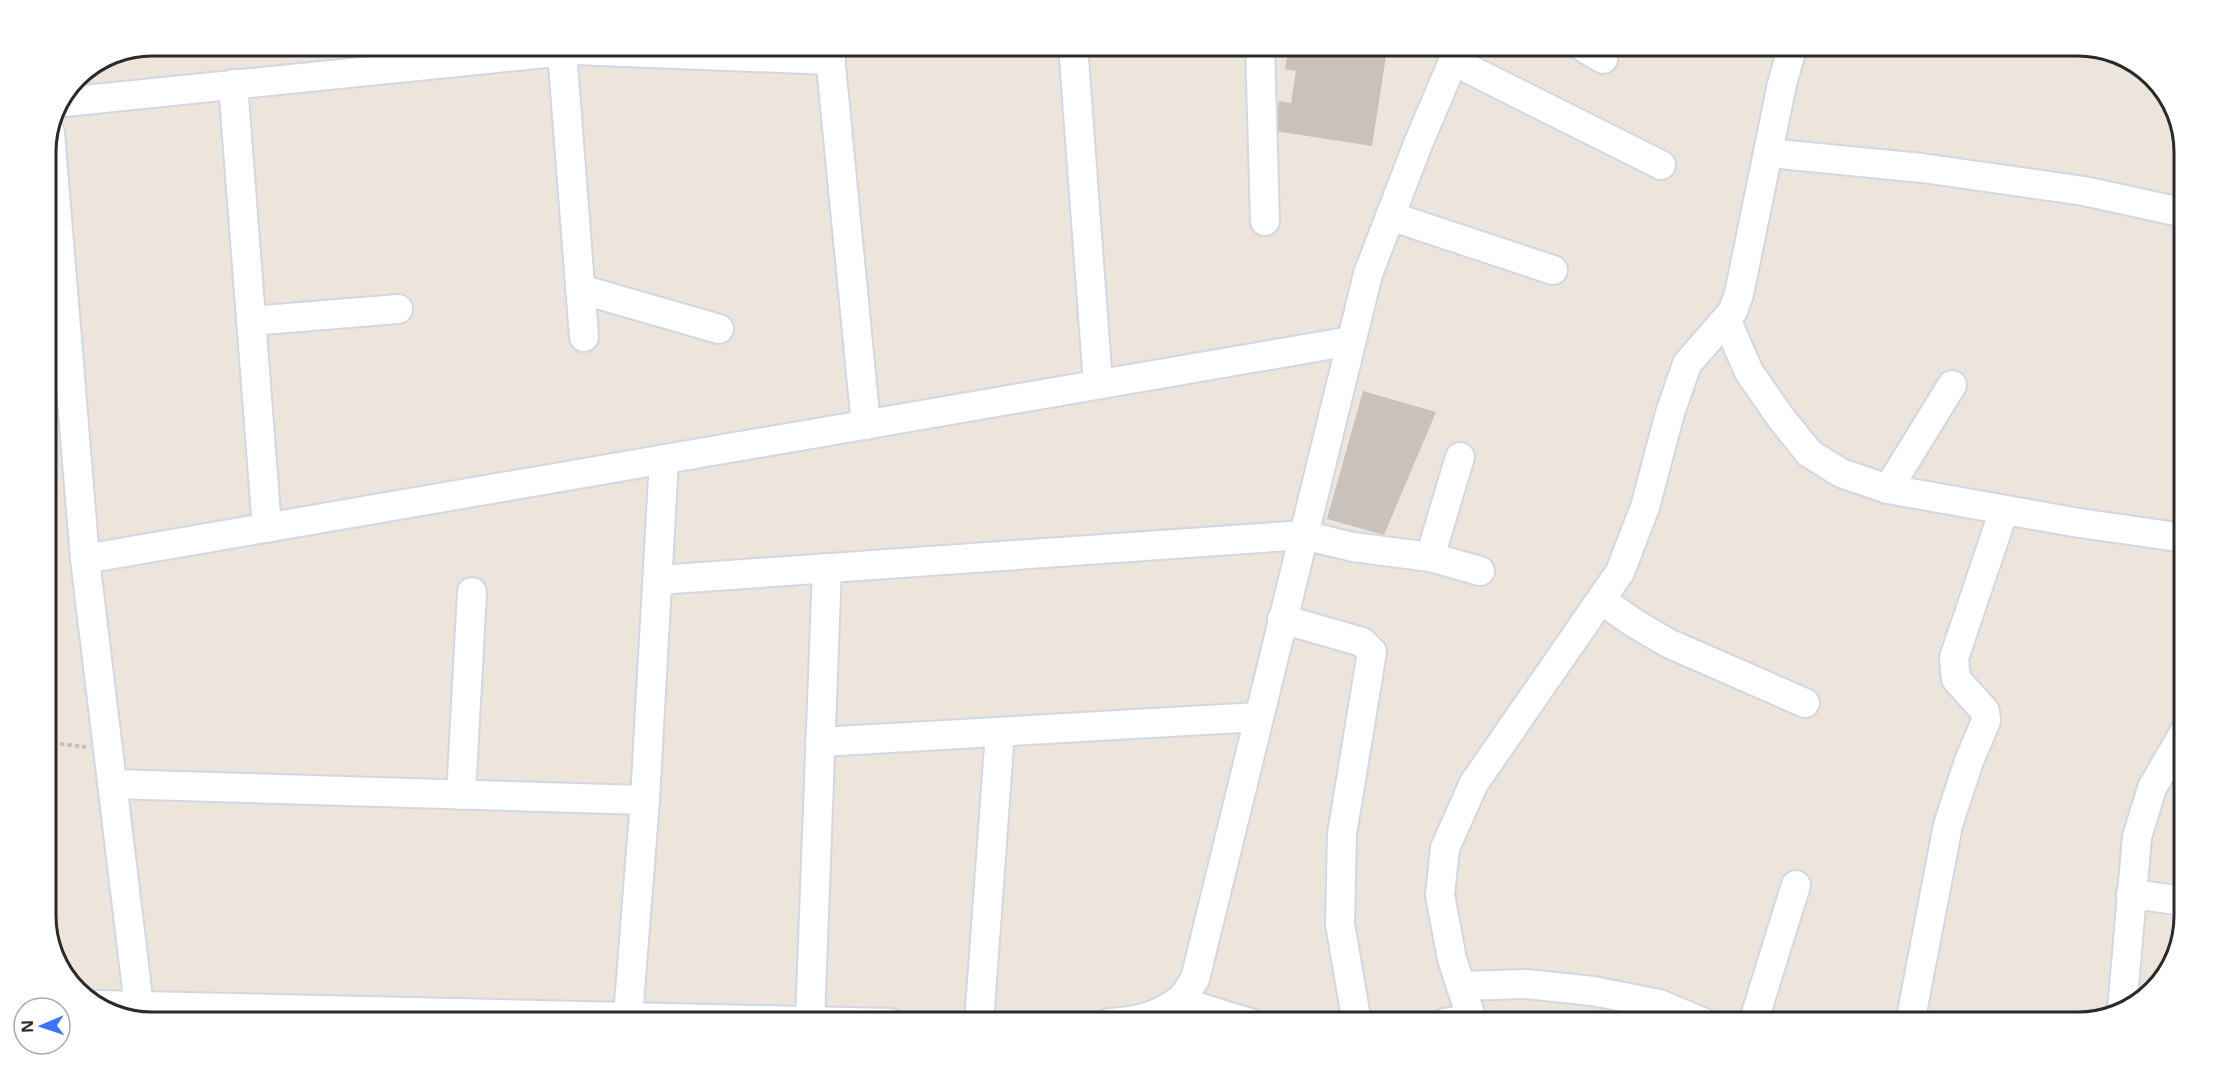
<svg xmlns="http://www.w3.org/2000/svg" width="2230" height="1068" font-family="'Noto Sans',sans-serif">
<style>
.building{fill:#c8c1bc}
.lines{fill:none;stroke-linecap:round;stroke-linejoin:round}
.minor-casing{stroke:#d1d7e3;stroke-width:32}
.path{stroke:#c3c3c3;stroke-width:4;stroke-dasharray:4.5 3;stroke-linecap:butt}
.minor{stroke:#fff;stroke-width:28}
.rim{fill:none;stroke:#2a2a2a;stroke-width:3}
</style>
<rect width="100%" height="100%" fill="#ede4dc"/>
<g class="building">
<polygon points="1289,45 1351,45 1387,50 1372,146 1275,131 1279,101 1291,103 1296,71 1285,69"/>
<polygon points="1363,391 1436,412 1384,535 1327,519"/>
</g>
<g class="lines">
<defs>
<g id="minor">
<polyline points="829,45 866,425"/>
<polyline points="1073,45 1098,384"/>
<polyline points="1260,45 1265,221"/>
<polyline points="1580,45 1603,59"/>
<polyline points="562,51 584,337"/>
<polyline points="1453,61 1661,165"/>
<polyline points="233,84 267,528"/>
<polyline points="65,102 575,50 831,60"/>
<polyline points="50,133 85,559 139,1006"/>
<polyline points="1768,153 1922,168 2084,191 2185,213"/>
<polyline points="1390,216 1553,270"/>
<polyline points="580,289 719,329"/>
<polyline points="1726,319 1749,372 1781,418 1809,453 1841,473 1888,489 2079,523 2185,538"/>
<polyline points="251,321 398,309"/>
<polyline points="1888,489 1952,385"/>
<polyline points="1430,557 1460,457"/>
<polyline points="85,559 1351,341"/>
<polyline points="658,580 1303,535 1353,547 1430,557 1480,571"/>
<polyline points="1601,600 1634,623 1668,643 1805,703"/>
<polyline points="1282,619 1362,642 1372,652 1342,834 1340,924 1357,1023"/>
<polyline points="820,742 1258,717"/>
<polyline points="112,784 645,800"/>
<polyline points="461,795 472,592"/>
<polyline points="2131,894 2185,901"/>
<polyline points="1461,986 1526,984 1593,991 1659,1004 1704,1023"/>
<polyline points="1179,1001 1250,1023"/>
<polyline points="98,1005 890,1023"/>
<polyline points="2122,1010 2137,837 2152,788 2185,731"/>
<polyline points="628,1017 645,800 664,459"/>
<polyline points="810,1021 827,568"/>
<polyline points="979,1023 1000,732"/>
<path d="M1109,1023c25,-1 48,-6 68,-21 8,-5 13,-16 18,-23l173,-705 50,-130 42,-99"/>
<polyline points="1444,1023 1471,1019"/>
<polyline points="1473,1023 1452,959 1440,895 1445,848 1474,783 1620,572 1645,507 1670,413 1687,364 1733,311 1739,294 1782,84 1793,45"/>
<polyline points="1753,1023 1796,885"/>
<polyline points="1910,1023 1948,825 1969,761 1986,721 1985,711 1956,679 1954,658 2004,510"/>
</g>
</defs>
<use href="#minor" class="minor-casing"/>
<polyline class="path" points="45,742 86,747"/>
<use href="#minor" class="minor"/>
</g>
<path d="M0 0H2230V1068H0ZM152 56H2078A96 96 0 0 1 2174 152V916A96 96 0 0 1 2078 1012H152A96 96 0 0 1 56 916V152A96 96 0 0 1 152 56Z" fill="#fff" fill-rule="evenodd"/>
<path class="rim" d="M152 56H2078A96 96 0 0 1 2174 152V916A96 96 0 0 1 2078 1012H152A96 96 0 0 1 56 916V152A96 96 0 0 1 152 56Z"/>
<g transform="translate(42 1026) rotate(268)"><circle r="28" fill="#ffffff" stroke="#aaaaaa" stroke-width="1.5"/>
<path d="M0-4.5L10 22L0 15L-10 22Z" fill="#3a74fc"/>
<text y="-9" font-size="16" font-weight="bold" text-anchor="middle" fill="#2a2a2a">N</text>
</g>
</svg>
